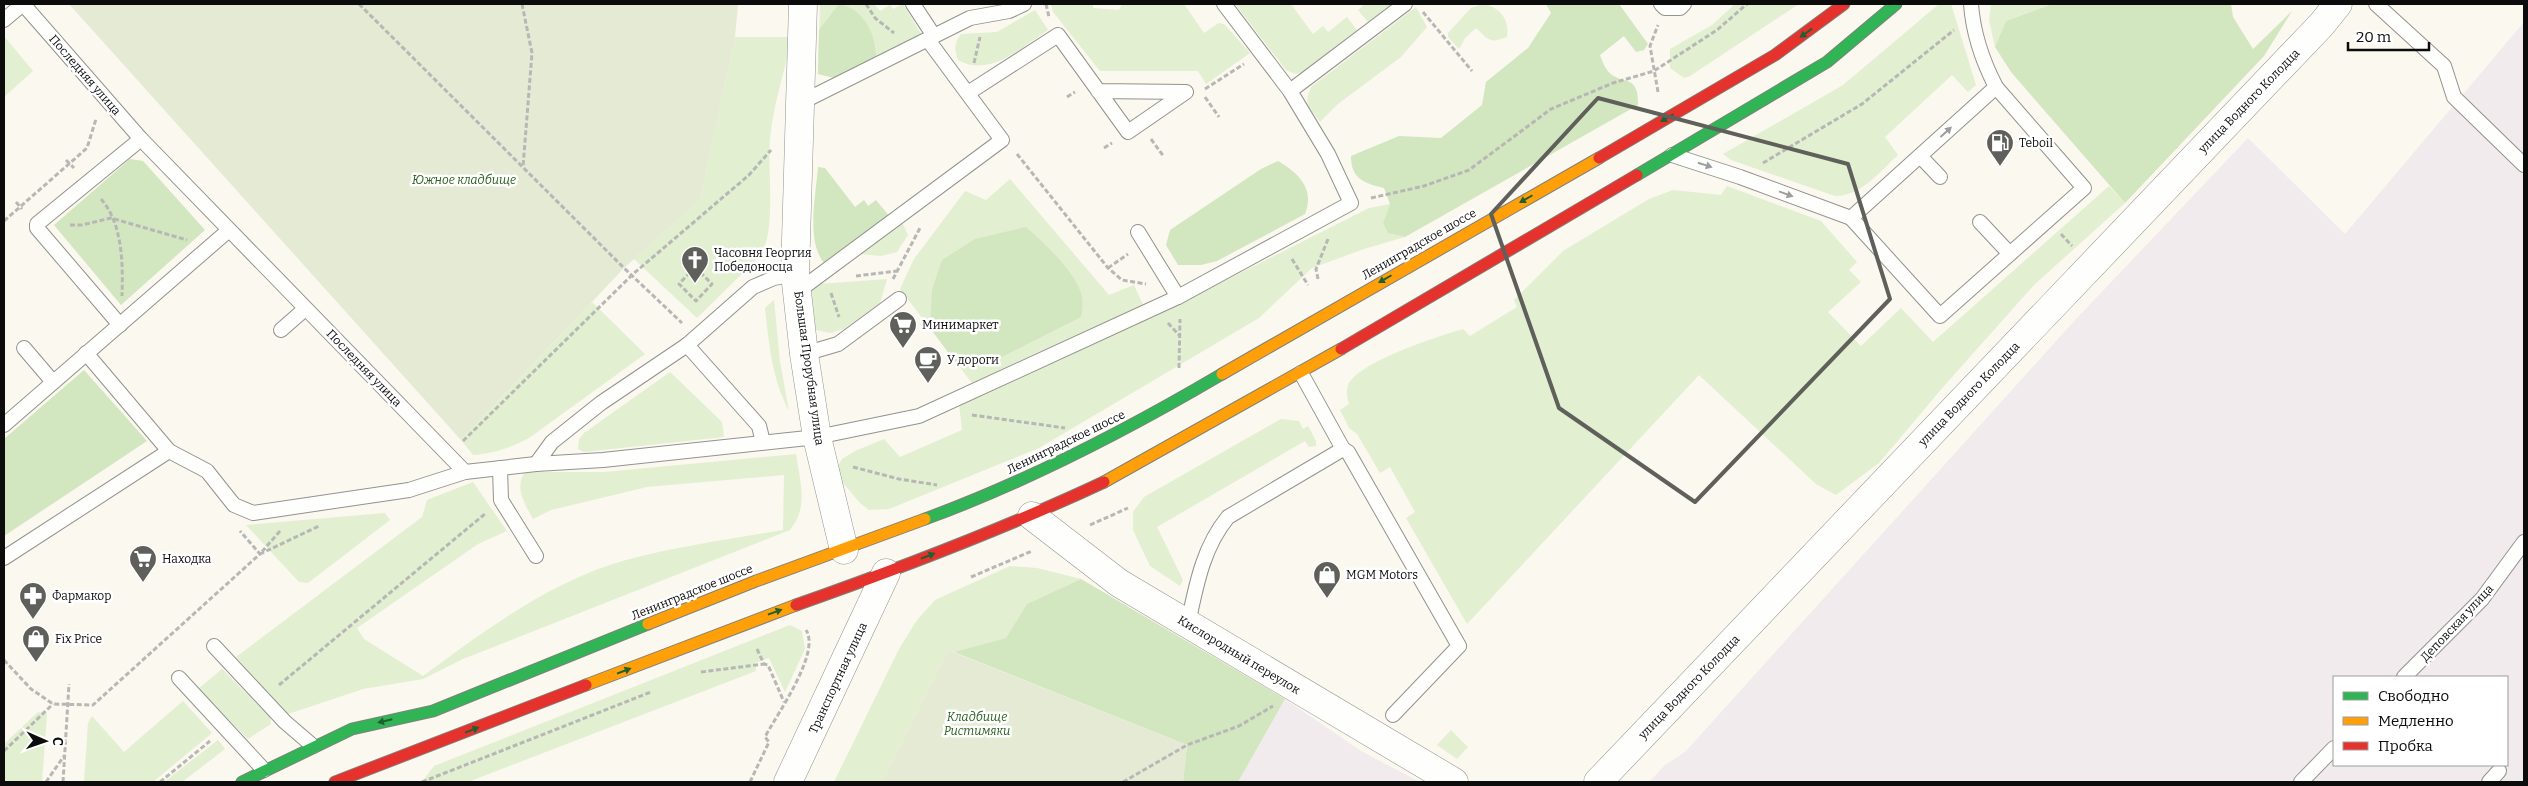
<svg xmlns="http://www.w3.org/2000/svg" width="2528" height="786" font-family="Bitter,serif">
<style>
.industrial{fill:#f1ebed;fill-rule:evenodd}
.green{fill:#e2efd0}
.forest{fill:#d2e6bf}
.cemetery{fill:#e5ead4}
.lines{fill:none;stroke-linecap:round;stroke-linejoin:round}
.lane-casing{stroke:#93928e;stroke-width:16}
.street-casing{stroke:#93928e;stroke-width:29}
.fast-casing{stroke:#80807c;stroke-width:13}
.slow-casing{stroke:#80807c;stroke-width:13}
.jam-casing{stroke:#80807c;stroke-width:13}
.path{stroke:#b7b7b5;stroke-width:3;stroke-dasharray:5 2.5;stroke-linecap:butt}
.lane{stroke:#fefefd;stroke-width:14}
.street{stroke:#fefefd;stroke-width:28}
.fast{stroke:#30b455;stroke-width:11}
.slow{stroke:#ff9f0a;stroke-width:11}
.jam{stroke:#e5322d;stroke-width:11}
.oneway{fill:#1e6030}
.oneway2{fill:#9d9d9d}
.marked{fill:none;stroke:#5f5f5b;stroke-width:4;stroke-linejoin:round}
.labels{text-anchor:middle;stroke-width:5;stroke-linejoin:round;paint-order:stroke}
.street-label{font-size:12px;fill:#0c0c0c;stroke:#fff}
.poi-label{font-size:12px;fill:#0c0c0c;stroke:#fff;text-anchor:start}
.park-label{font-size:12px;font-style:italic;fill:#2a601f;stroke:#fff}
</style>
<rect width="100%" height="100%" fill="#faf8ef"/>
<g class="industrial">
<path d="M2524,22v760h-875l16,-17 20,-13 392,-434 171,-180 97,96zM2334,677h173v88h-173z"/>
<polygon points="1285,699 1361,751 1420,782 1238,782"/>
</g>
<g class="green">
<polygon points="820,4 874,4 880,11 890,5 893,9 903,4 921,34 835,78 818,74"/>
<polygon points="1051,4 1093,4 1093,8 1119,10 1122,4 1184,4 1204,33 1219,23 1224,24 1250,53 1206,84 1198,71 1100,71 1053,12"/>
<polygon points="1235,4 1291,4 1313,34 1323,26 1328,32 1347,17 1357,30 1301,73 1295,74 1286,70"/>
<polygon points="1365,4 1392,4 1368,22 1358,10"/>
<path d="M1483,4c17,3 27,16 24,33 -18,7 -18,3 -31,-9l-11,10 -6,11 -11,-12v-4l23,-25z"/>
<polygon points="1735,4 1799,4 1690,76 1684,78 1670,68 1670,49 1712,25"/>
<path d="M1939,4h12l25,81 -8,7 -16,-17 -67,62 13,18c-18,16 -36,41 -63,41l-104,-36 -8,-6 120,-69z"/>
<polygon points="1991,4 2052,4 2006,21 1995,47 1989,20"/>
<path d="M1416,7l11,20 -26,30 -63,47 -18,18c-9,-15 -18,-15 -9,-35z"/>
<path d="M1035,10l13,20c-26,17 -58,48 -90,30 -4,-11 -4,-17 3,-26l36,-2z"/>
<polygon points="4,36 33,71 4,97"/>
<path d="M735,37h57c-7,33 -19,68 -22,102 -3,31 7,92 -10,117l-63,62 -63,-59 66,-59z"/>
<polygon points="1010,179 1109,295 1134,285 1143,305 972,383 900,289 914,259 965,191 986,200"/>
<path d="M1727,186l94,35 36,41 -8,8 12,12 -33,30 33,34 40,-38 32,34 176,-156 16,17 -91,82 -90,101 -65,77 -43,32 -20,-11 -117,-109 -232,249 -61,-106 9,-6 -25,-45 -10,6 -23,-39 -8,-6 -9,-18 9,-6c-2,-7 -3,-13 -1,-19 10,-23 91,-49 115,-56l7,7 47,-29 -3,-7 49,-49 86,-52 24,-9 48,5z"/>
<polygon points="1390,204 1383,223 1388,233 1405,237 1364,249 1312,268 1259,318 1039,448 889,509 869,510 860,503 837,476 837,468 842,459 855,451 884,439 900,457 962,430 959,403 1179,304 1369,208"/>
<polygon points="902,222 908,235 897,252 881,256 860,254"/>
<path d="M887,279l-7,24 -36,26 -14,4 -14,-3c-9,-16 -12,-35 3,-46z"/>
<path d="M774,300l6,62 9,49c-17,-32 -20,-67 -24,-103z"/>
<path d="M592,302l53,52 -116,84c-19,10 -34,15 -56,17l-12,-15z"/>
<polygon points="670,372 722,422 724,437 584,452 578,449 579,439 584,433"/>
<polygon points="1281,419 1299,421 1303,429 1308,426 1316,441 1316,446 1309,447 1305,441 1157,527 1183,580 1180,586 1150,566 1133,530 1133,512 1144,497"/>
<path d="M796,454c4,28 13,53 -6,76l-327,129 -40,20 -60,10 -75,25 -52,-57 186,-140 5,-17 46,-18 34,49 -29,13 -121,84 7,11 59,37c62,-46 128,-95 203,-116 51,-14 105,-21 157,-30l1,-55 -137,12 -96,23 -18,9c-8,-15 -19,-31 -8,-47h79z"/>
<polygon points="385,513 390,520 308,583 299,582 246,525"/>
<polygon points="1010,566 1037,568 1081,579 1027,604 1006,638 954,652 948,650 882,782 834,782 899,649 917,620 935,600"/>
<polygon points="790,625 802,631 805,649 785,692 769,658 755,663 756,671 468,782 422,782 434,766"/>
<polygon points="222,669 270,717 271,724 248,739 198,689"/>
<polygon points="183,701 212,733 153,782 84,782 88,723 92,716 124,752"/>
<polygon points="38,712 47,714 42,782 4,782 4,744"/>
<polygon points="1451,730 1468,747 1457,759 1437,745"/>
<polygon points="218,740 225,749 182,782 164,782"/>
</g>
<g class="forest">
<path d="M839,4c25,5 36,29 37,53l-41,21 -17,-4 1,-44z"/>
<path d="M1546,4h73l29,40 -4,6 -8,2 -12,-16 -24,19c2,5 4,11 7,15 13,17 32,1 31,35l-233,132 -17,-4 -5,-10 7,-19 -6,-16c-20,-5 -33,-9 -33,-32l48,-20 42,2 41,-33 4,-23 42,-34 23,-35z"/>
<polygon points="2052,4 2231,4 2233,17 2253,49 2292,11 2264,56 2125,203 2011,72 1995,47 2006,21"/>
<polygon points="130,159 143,161 205,230 121,305 54,225"/>
<path d="M1278,161c20,12 37,27 27,53l-88,47 -16,4h-23l-12,-20 4,-15 91,-61z"/>
<path d="M818,167l7,1 30,39 9,-7 4,6 8,-6 14,17 -64,48c-21,-21 -10,-70 -8,-98z"/>
<path d="M1026,227c18,16 51,46 56,70 1,6 0,14 -1,20l-91,46 -31,4 -29,-39 2,-38 10,-30 33,-21z"/>
<polygon points="84,370 147,441 4,536 4,439"/>
<polygon points="1081,579 1285,699 1238,782 1183,782 1187,745 954,652 1006,638 1027,604"/>
</g>
<g class="cemetery">
<polygon points="69,4 738,4 735,37 700,200 624,268 461,440"/>
<polygon points="948,650 1187,745 1183,782 882,782"/>
</g>
<g class="lines">
<defs>
<g id="lane">
<polyline points="913,4 934,36"/>
<polyline points="1661,4 1665,8 1680,8 1684,4"/>
<polyline points="2376,4 2444,66 2454,97 2524,165"/>
<polyline points="4,20 23,4 141,139 465,472 536,464 603,460 817,437 919,416 1178,297 1351,203 1328,154 1290,91 1224,4"/>
<polyline points="1290,91 1405,4"/>
<polyline points="968,93 1058,35 1128,132 1186,92 1098,91"/>
<polyline points="800,103 970,18 1009,11 1024,4"/>
<path d="M1672,155l68,22 111,41 145,-131c-13,-25 -23,-55 -25,-83"/>
<polyline points="1920,156 1940,177"/>
<polyline points="1851,218 1940,316 2084,188 1996,87"/>
<polyline points="1980,222 2010,254"/>
<polyline points="1138,232 1178,297"/>
<polyline points="797,292 1002,140 928,40"/>
<polyline points="120,325 37,228 37,224 141,139"/>
<polyline points="281,330 305,309"/>
<polyline points="687,345 759,426 763,442"/>
<polyline points="24,348 53,382"/>
<polyline points="86,353 169,451 207,471 234,505 253,513 409,490 465,472"/>
<polyline points="804,354 838,344 899,299"/>
<polyline points="1301,373 1343,449"/>
<polyline points="4,425 229,230"/>
<polyline points="536,464 552,442 601,403 687,345 753,287 774,278 795,274"/>
<polyline points="500,468 501,500 536,556"/>
<polyline points="4,558 169,451"/>
<path d="M1188,624c8,-38 15,-77 40,-107l115,-68 5,3 111,194 -66,69"/>
<polyline points="214,646 285,722 313,746"/>
<polyline points="2404,677 2482,599 2524,542"/>
<polyline points="179,678 264,770"/>
<polyline points="2301,782 2334,748"/>
<polyline points="2489,782 2499,771"/>
</g>
<g id="street">
<polyline points="803,4 795,274 804,354 817,437 844,550"/>
<polyline points="1032,516 1119,583 1454,782"/>
<polyline points="788,782 886,573"/>
<polyline points="1598,782 2322,24 2338,4"/>
</g>
<g id="fast">
<polyline points="1637,175 1827,62 1896,4"/>
<path d="M925,519c104,-38 202,-89 297,-145"/>
<polyline points="242,782 352,729 433,711 648,624"/>
</g>
<g id="slow">
<polyline points="1222,374 1599,158"/>
<polyline points="1104,482 1341,349"/>
<polyline points="648,624 756,581 925,519"/>
<polyline points="586,685 796,605"/>
</g>
<g id="jam">
<polyline points="1599,158 1775,55 1844,4"/>
<polyline points="1341,349 1637,175"/>
<path d="M796,605c105,-37 208,-76 308,-123"/>
<polyline points="335,782 586,685"/>
</g>
</defs>
<use href="#lane" class="lane-casing"/>
<use href="#street" class="street-casing"/>
<use href="#fast" class="fast-casing"/>
<use href="#slow" class="slow-casing"/>
<use href="#jam" class="jam-casing"/>
<g class="path">
<polyline points="359,4 624,268 682,323"/>
<polyline points="522,4 532,53 523,167"/>
<polyline points="866,4 875,18 894,33"/>
<polyline points="1046,4 1049,17"/>
<polyline points="1423,12 1472,71"/>
<polyline points="974,63 980,37"/>
<polyline points="1205,89 1244,64"/>
<polyline points="1658,92 1650,46 1658,25"/>
<polyline points="1067,97 1075,92"/>
<polyline points="1205,97 1219,117"/>
<polyline points="1151,139 1164,157"/>
<polyline points="1104,148 1112,143"/>
<polyline points="1017,154 1108,268 1122,280 1146,284"/>
<polyline points="66,160 74,168"/>
<polyline points="1763,163 1862,104 1954,30"/>
<polyline points="1371,198 1424,186 1469,170 1551,109 1613,83 1654,71 1717,30 1747,4"/>
<path d="M101,199c22,25 22,66 21,97"/>
<polyline points="16,202 22,209"/>
<polyline points="4,221 87,148 96,119"/>
<polyline points="70,225 82,225 111,218 187,240"/>
<polyline points="2061,234 2072,246"/>
<polyline points="1292,259 1308,285"/>
<polygon points="695,267 712,284 696,301 679,284"/>
<polyline points="1108,268 1128,254"/>
<polyline points="856,276 897,271"/>
<polyline points="893,279 920,228"/>
<polyline points="1318,279 1316,269 1328,239"/>
<polyline points="831,293 839,317"/>
<polyline points="1168,323 1179,335"/>
<polyline points="1179,368 1180,319"/>
<polyline points="972,415 1065,428"/>
<polyline points="463,441 632,275 749,175 771,150"/>
<polyline points="853,467 899,479 937,485"/>
<polyline points="1090,525 1128,508"/>
<polyline points="280,531 260,554 319,526"/>
<polyline points="971,577 1032,551"/>
<polyline points="757,649 764,664 768,665 784,702"/>
<polyline points="4,660 31,689 53,704 93,705 260,554 240,531"/>
<polyline points="701,672 764,664"/>
<polyline points="279,685 486,513"/>
<polyline points="4,751 53,704"/>
<polyline points="46,782 64,756"/>
<polyline points="63,782 69,684"/>
<polyline points="160,782 210,741"/>
<polyline points="422,782 651,692"/>
<path d="M750,782l19,-40 -4,-5c12,-23 56,-84 41,-107"/>
<polyline points="1123,782 1187,745 1239,726 1273,706"/>
</g>
<use href="#lane" class="lane"/>
<use href="#street" class="street"/>
<use href="#fast" class="fast"/>
<use href="#slow" class="slow"/>
<use href="#jam" class="jam"/>
</g>
<defs><path id="oneway-solid" d="M-6-.8H1V-3.2L6.5 0L1 3.2V.8H-6Z" transform="scale(1.25)"/></defs>
<g class="oneway">
<use href="#oneway-solid" transform="translate(1806 33) rotate(144)"/>
<use href="#oneway-solid" transform="translate(1667 118) rotate(150)"/>
<use href="#oneway-solid" transform="translate(1526 199) rotate(150)"/>
<use href="#oneway-solid" transform="translate(1385 279) rotate(150)"/>
<use href="#oneway-solid" transform="translate(928 556) rotate(-21)"/>
<use href="#oneway-solid" transform="translate(775 612) rotate(-20)"/>
<use href="#oneway-solid" transform="translate(624 671) rotate(-21)"/>
<use href="#oneway-solid" transform="translate(385 721) rotate(167)"/>
<use href="#oneway-solid" transform="translate(472 730) rotate(-21)"/>
</g>
<g class="oneway2">
<use href="#oneway-solid" transform="translate(1946 132) rotate(-42)"/>
<use href="#oneway-solid" transform="translate(1705 165) rotate(18)"/>
<use href="#oneway-solid" transform="translate(1786 194) rotate(20)"/>
</g>
<path class="marked" d="M1598,98l250,66 42,135 -195,203 -136,-94 -68,-194z"/>
<defs>
<symbol id="fuel-pin" viewBox="-11 -11 22 30"><path d="M0 17L-7.5 6A9.5 9.5 0 1 1 7.5 6Z" fill="#5f5f5b" stroke="#fff"/><path d="M-5.5-6h7V0h2V4h1.3V-2.5L3-4.5l.8-.8L6-3V5H2.5V1h-1V6h-7ZM-4.2-4.7v3.2H.2V-4.7Z" fill="#fff"/></symbol>
<symbol id="church-pin" viewBox="-11 -11 22 30"><path d="M0 17L-7.5 6A9.5 9.5 0 1 1 7.5 6Z" fill="#5f5f5b" stroke="#fff"/><path d="M-1.2-6h2.4v3.5h3.3v2.4h-3.3V6h-2.4V-.1h-3.3v-2.4h3.3Z" fill="#fff"/></symbol>
<symbol id="supermarket-pin" viewBox="-11 -11 22 30"><path d="M0 17L-7.5 6A9.5 9.5 0 1 1 7.5 6Z" fill="#5f5f5b" stroke="#fff"/><path d="M-6-5.5h2.5l.6 2H6L4.5 2H-2.5L-4.4-4H-6ZM-1.5 3.2a1.3 1.3 0 1 0 .1 0ZM3 3.2a1.3 1.3 0 1 0 .1 0Z" fill="#fff"/></symbol>
<symbol id="cafe-pin" viewBox="-11 -11 22 30"><path d="M0 17L-7.5 6A9.5 9.5 0 1 1 7.5 6Z" fill="#5f5f5b" stroke="#fff"/><path d="M-5.5-4.5H6V0H3Q3 3.5 0 3.5H-2.5Q-5.5 3.5-5.5 0ZM3-3.2v2h1.7v-2ZM-6 4.5H4V6H-6Z" fill="#fff"/></symbol>
<symbol id="shop-pin" viewBox="-11 -11 22 30"><path d="M0 17L-7.5 6A9.5 9.5 0 1 1 7.5 6Z" fill="#5f5f5b" stroke="#fff"/><path d="M-5-2.5h2.3a2.7 3.5 0 0 1 5.4 0H5L5.5 6h-11ZM-1.5-2.5h3a1.5 2.3 0 0 0-3 0Z" fill="#fff"/></symbol>
<symbol id="pharmacy-pin" viewBox="-11 -11 22 30"><path d="M0 17L-7.5 6A9.5 9.5 0 1 1 7.5 6Z" fill="#5f5f5b" stroke="#fff"/><path d="M-2-6h4v4h4v4h-4v4h-4v-4h-4v-4h4Z" fill="#fff"/></symbol>
</defs>
<g fill-rule="evenodd">
<use href="#fuel-pin" x="1984" y="127" width="32" height="43"/>
<use href="#church-pin" x="679" y="244" width="32" height="43"/>
<use href="#supermarket-pin" x="887" y="309" width="32" height="43"/>
<use href="#cafe-pin" x="912" y="344" width="32" height="43"/>
<use href="#supermarket-pin" x="127" y="543" width="32" height="43"/>
<use href="#shop-pin" x="1311" y="559" width="32" height="43"/>
<use href="#pharmacy-pin" x="17" y="580" width="32" height="43"/>
<use href="#shop-pin" x="20" y="623" width="32" height="43"/>
</g>
<g class="labels">
<g class="street-label">
<text transform="translate(85 75) rotate(49)" y="4">Последняя улица</text>
<text transform="translate(2249 101) rotate(-46)" y="4">улица Водного Колодца</text>
<text transform="translate(1419 244) rotate(-30)" y="4">Ленинградское шоссе</text>
<text transform="translate(364 368) rotate(46)" y="4">Последняя улица</text>
<text transform="translate(809 368) rotate(82)" y="4">Большая Прорубная улица</text>
<text transform="translate(1969 394) rotate(-46)" y="4">улица Водного Колодца</text>
<text transform="translate(1066 442) rotate(-26)" y="4">Ленинградское шоссе</text>
<text transform="translate(692 592) rotate(-22)" y="4">Ленинградское шоссе</text>
<text transform="translate(2457 623) rotate(-47)" y="4">Деповская улица</text>
<text transform="translate(1239 655) rotate(31)" y="4">Кислородный переулок</text>
<text transform="translate(838 678) rotate(-65)" y="4">Транспортная улица</text>
<text transform="translate(1689 687) rotate(-46)" y="4">улица Водного Колодца</text>
</g>
<g class="poi-label">
<text x="2019" y="147">Teboil</text>
<text x="714" y="257">Часовня Георгия<tspan x="714" dy="14">Победоносца</tspan></text>
<text x="922" y="329">Минимаркет</text>
<text x="947" y="364">У дороги</text>
<text x="162" y="563">Находка</text>
<text x="1346" y="579">MGM Motors</text>
<text x="52" y="600">Фармакор</text>
<text x="55" y="643">Fix Price</text>
</g>
<g class="park-label">
<text x="464" y="184">Южное кладбище</text>
<text x="977" y="721">Кладбище<tspan x="977" dy="14">Ристимяки</tspan></text>
</g>
</g>
<rect width="2528" height="786" fill="none" stroke="#0c0c0c" stroke-width="10"/>
<rect x="2333" y="676" width="175" height="90" fill="#ffffff" stroke="#9e9e9e"/>
<rect x="2343" y="692" width="25" height="8" fill="#30b455" stroke="#9e9e9e"/>
<text x="2378" y="701" font-size="15" fill="#0c0c0c">Свободно</text>
<rect x="2343" y="717" width="25" height="8" fill="#ff9f0a" stroke="#9e9e9e"/>
<text x="2378" y="726" font-size="15" fill="#0c0c0c">Медленно</text>
<rect x="2343" y="742" width="25" height="8" fill="#e5322d" stroke="#9e9e9e"/>
<text x="2378" y="751" font-size="15" fill="#0c0c0c">Пробка</text>
<g transform="translate(45 741) rotate(92)" stroke="#ffffff" stroke-width="4" paint-order="stroke">
<path d="M0-4L9 19L0 12L-9 19Z" fill="#0c0c0c"/>
<text y="-8" font-size="14" font-weight="bold" text-anchor="middle" fill="#0c0c0c">С</text>
</g>
<path d="M2348 42v8h81v-8" fill="none" stroke="#0c0c0c" stroke-width="2.5"/>
<text x="2356" y="42" font-size="15" fill="#0c0c0c" stroke="#ffffff" stroke-width="4" paint-order="stroke">20 m</text>
</svg>
